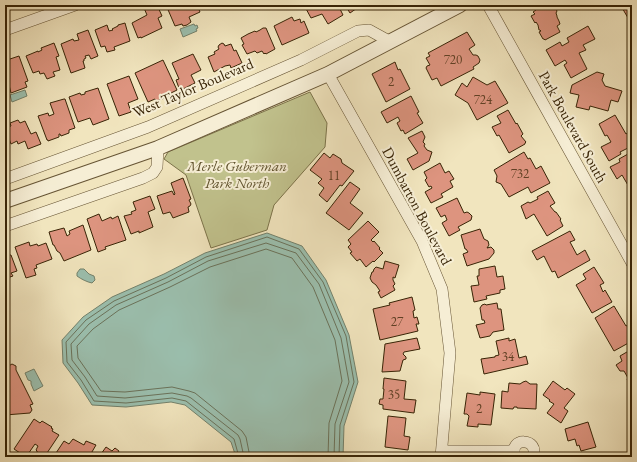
<svg xmlns="http://www.w3.org/2000/svg" width="637" height="462" font-family="'EB Garamond',serif">
<style>
.green{fill:#c1c28d;stroke:#7c734a}
.water{fill:#9bbfae;stroke:#73816b}
.lines{fill:none;stroke-linecap:round;stroke-linejoin:round}
.shore{stroke:#6a725a;stroke-width:1}
.building{fill:#dd947f;stroke:#382406}
.minor-casing{stroke:#665434;stroke-width:12}
.tertiary-casing{stroke:#665434;stroke-width:16}
.minor{stroke:#f6eed5;stroke-width:11}
.tertiary{stroke:#f6eed5;stroke-width:14}
.labels{text-anchor:middle;stroke-width:4;stroke-linejoin:round;paint-order:stroke}
.number-label{font-size:13px;fill:#614024}
.street-label{font-size:15px;fill:#382406;stroke:#f6eed5}
.park-label{font-size:15px;font-style:italic;fill:#61532e;stroke:#f6eed5}
</style>
<rect width="100%" height="100%" fill="#f1e5be"/>
<filter id="stains"><feTurbulence type="fractalNoise" baseFrequency=".005" numOctaves="4"/><feColorMatrix values="0 0 0 0 .2 0 0 0 0 .09 0 0 0 0 .02 0 0 0 .5 -.17"/></filter>
<radialGradient id="worn" r=".72"><stop offset=".6" stop-color="#630" stop-opacity="0"/><stop offset="1" stop-color="#630" stop-opacity=".3"/></radialGradient>
<polygon class="green" points="310,92 327,123 325,147 274,205 267,230 211,248 186,175 164,159 168,152"/>
<g class="water">
<polygon points="194,24 195,26 197,25 198,28 196,29 197,31 183,37 180,29"/>
<polygon points="25,90 27,96 12,102 10,95"/>
<polygon points="267,233 302,246 326,280 349,335 358,382 344,426 343,457 236,457 231,442 185,405 171,402 126,407 92,405 78,383 63,363 62,340 83,317 112,297 164,274 205,253"/>
<path d="M80,269h4l5,5 5,2 1,4 -3,3c-5,-1 -11,-4 -15,-7v-3z"/>
<polygon points="34,369 43,386 34,391 31,384 31,381 28,380 25,373"/>
</g>
<g class="lines">
<g class="shore">
<polyline points="239,457 234,439 186,401 172,398 126,403 94,401 81,380 67,362 66,342 86,320 114,301 166,278 206,257 267,237 299,249 323,282 346,336 354,382 340,425 339,457"/>
<polyline points="244,457 240,439 238,435 191,398 187,396 172,393 125,398 97,396 85,377 72,360 71,344 89,324 116,305 168,282 208,261 266,243 296,253 319,284 341,338 349,382 335,424 334,457"/>
<polyline points="250,457 246,437 242,431 195,393 189,391 172,387 125,392 101,391 78,358 77,346 93,329 119,310 170,287 210,267 266,249 292,258 313,287 335,340 342,381 329,423 328,457"/>
</g>
</g>
<g class="building">
<polygon points="152,5 157,5 162,16 158,18 162,28 141,38 141,37 138,38 132,23 147,15 144,8"/>
<polygon points="166,5 197,5 200,12 189,17 191,22 187,25 183,26 182,24 175,26"/>
<polygon points="304,5 330,5 331,6 333,5 338,5 343,15 328,24 322,14 311,18"/>
<polygon points="345,5 359,5 360,6 350,13"/>
<polygon points="534,5 554,5 557,11 556,13 557,16 557,17 559,21 560,24 557,26 560,32 545,40 544,39 543,39 539,32 541,31 540,30 539,30 538,25 536,22 535,23 531,16 535,14 533,12 536,10"/>
<polygon points="619,5 632,5 632,23 631,23 621,6 620,6"/>
<polygon points="292,17 294,21 300,19 301,23 304,21 309,33 282,45 274,26"/>
<polygon points="125,23 130,41 114,47 115,50 107,52 105,46 101,47 95,30 107,25 109,31 113,30 112,29 118,26 118,25"/>
<polygon points="588,26 595,39 583,45 586,50 579,53 587,69 571,78 564,65 567,63 565,60 555,66 546,50 560,42 562,46 569,42 567,38"/>
<polygon points="263,28 266,28 275,49 266,54 265,53 264,54 262,51 257,53 255,51 247,54 242,45 244,44 241,38 248,34 255,31 256,32 260,30"/>
<polygon points="88,30 98,56 91,59 89,55 85,56 86,58 84,59 84,61 83,61 85,68 71,73 61,44 73,39 74,41 79,40 77,34"/>
<polygon points="467,32 475,45 469,49 473,55 476,55 478,56 480,60 479,63 473,67 474,69 441,86 437,78 432,80 426,68 427,66 430,65 426,58 430,56 428,53"/>
<polygon points="54,43 59,56 56,57 60,70 53,72 55,76 47,79 44,73 40,74 39,71 33,73 26,56 38,51 38,52 42,50 41,48"/>
<polygon points="222,43 224,44 225,46 231,44 234,51 236,50 242,63 231,68 230,65 225,66 214,72 208,57 215,54 214,52 219,49 218,47 219,45"/>
<polygon points="193,54 201,70 191,75 195,83 183,89 182,87 179,88 176,80 179,79 172,63"/>
<polygon points="19,56 28,81 25,82 27,87 11,93 9,85 5,87 5,67 9,65 7,60"/>
<polygon points="163,60 177,90 171,93 171,94 165,98 156,101 155,99 148,102 135,73"/>
<polygon points="395,62 398,70 400,69 410,89 386,102 372,74"/>
<polygon points="597,72 604,74 602,80 605,86 622,91 618,102 611,100 608,111 590,106 589,110 576,107 579,95 570,93 572,85"/>
<polygon points="129,76 138,99 128,103 131,112 119,116 107,84"/>
<polygon points="473,77 487,85 495,81 508,103 477,120 468,103 455,95 462,83 467,87"/>
<polygon points="98,88 109,119 93,125 90,118 78,122 69,97 80,93 81,95 85,94 85,92"/>
<polygon points="411,96 419,112 417,113 423,123 405,134 403,130 401,131 397,123 400,121 398,117 387,123 381,112"/>
<polygon points="64,99 65,99 75,128 69,130 69,133 61,136 60,134 59,134 59,137 48,141 48,140 47,140 38,116 48,113 49,116 54,114 50,103"/>
<polygon points="508,110 516,124 517,123 523,134 521,136 526,142 525,143 525,144 509,153 499,135 497,136 492,127 501,123 497,116"/>
<polygon points="615,115 626,134 630,131 632,134 632,143 630,144 632,146 620,152 621,154 609,161 601,147 611,142 607,135 605,136 599,124"/>
<polygon points="18,120 20,123 25,121 31,134 36,132 41,144 28,149 25,141 18,144 17,141 11,144 5,128 11,126 10,123"/>
<polygon points="422,131 425,137 423,142 425,144 424,146 427,150 432,152 429,161 413,170 407,159 418,153 408,138"/>
<polygon points="524,152 528,159 530,158 536,169 541,166 550,183 531,193 528,187 509,197 501,184 496,182 497,176 494,170"/>
<polygon points="324,153 330,158 333,154 341,159 342,163 354,171 342,186 340,185 327,202 319,195 324,188 318,183 322,179 310,170"/>
<polygon points="628,154 629,157 632,155 632,192 622,175 617,179 610,167 620,162 619,159"/>
<polygon points="440,163 445,173 449,171 454,179 450,181 453,187 441,194 443,197 431,203 425,192 432,188 431,186 429,187 425,180 427,178 424,172"/>
<polygon points="183,178 191,199 189,200 191,204 190,206 188,207 189,212 173,218 170,212 163,214 157,196 172,191 174,195 175,194 171,183"/>
<polygon points="350,182 360,189 350,203 363,213 349,230 326,213"/>
<polygon points="548,191 555,203 550,206 555,212 556,212 561,219 560,220 563,226 547,236 534,214 526,219 521,206 528,202 530,203 538,199 537,197"/>
<polygon points="150,196 155,209 148,212 153,227 139,233 139,231 131,234 124,216 132,214 131,212 136,210 133,202"/>
<polygon points="457,198 464,213 467,212 469,213 472,216 471,220 458,227 460,230 449,236 442,223 447,220 445,215 441,217 436,208"/>
<polygon points="99,214 102,221 111,217 112,219 118,216 126,240 105,247 106,249 98,252 87,219"/>
<polygon points="368,221 379,232 371,240 373,242 374,241 380,248 379,249 383,253 374,262 373,261 366,267 360,259 357,261 350,253 352,252 348,247 351,244 348,240"/>
<polygon points="83,225 91,250 64,261 60,253 57,251 54,245 53,245 49,232 64,228 67,236 70,234 69,231"/>
<polygon points="480,229 484,239 488,241 489,245 487,248 491,247 494,250 494,253 489,259 467,266 463,254 468,252 466,249 465,249 461,235"/>
<polygon points="570,231 575,240 570,242 577,255 585,250 590,260 558,278 555,271 552,272 544,256 537,260 532,251"/>
<polygon points="29,242 30,246 37,244 38,246 46,243 52,259 36,265 37,268 34,269 36,275 26,278 15,247"/>
<polygon points="9,255 11,255 17,271 11,273 13,276 7,278 5,280 5,257"/>
<polygon points="385,261 399,265 395,278 393,277 393,280 395,284 393,286 395,290 381,298 378,292 380,291 376,285 372,282 370,278 372,272 373,272 374,269 376,267 383,269"/>
<polygon points="495,266 497,277 503,276 505,289 500,290 500,293 486,296 487,299 474,302 471,286 479,285 477,276 479,276 479,269"/>
<polygon points="594,267 604,283 600,285 603,292 605,290 612,302 592,313 576,285 586,279 583,274"/>
<polygon points="412,297 415,310 413,311 414,318 417,317 419,324 416,324 418,331 380,340 373,309 390,305 389,303"/>
<polygon points="497,303 498,309 501,309 504,330 493,332 490,336 480,338 476,325 485,323 484,320 482,320 480,308 482,305 485,304 486,305"/>
<polygon points="614,306 626,326 628,325 632,332 632,334 630,335 632,339 632,341 614,351 595,318"/>
<polygon points="417,338 420,349 404,352 403,354 406,357 406,359 403,360 400,371 382,372 385,344"/>
<polygon points="509,338 509,341 515,339 519,358 526,356 528,364 484,374 481,359 495,357 495,356 499,355 496,341"/>
<polygon points="632,349 632,388 627,379 628,378 624,371 620,371 616,365 622,361 620,356"/>
<polygon points="12,364 16,366 16,370 33,404 30,405 32,410 30,413 5,415 5,368"/>
<polygon points="384,378 406,381 404,399 416,400 414,413 383,409 383,405 379,404 380,399 383,399 384,389 383,389"/>
<polygon points="526,381 530,384 537,384 536,409 517,408 517,407 514,407 513,409 501,408 502,391 508,392 509,383 520,384 523,382"/>
<polygon points="553,381 565,390 567,388 575,394 564,408 568,411 561,423 547,413 554,404 549,401 550,400 543,395"/>
<polygon points="480,392 495,394 491,425 478,424 478,427 467,426 469,416 467,414 464,414 467,393 480,395"/>
<polygon points="388,416 406,418 404,436 410,437 408,450 385,447"/>
<polygon points="34,419 40,423 42,421 52,427 51,428 53,429 52,431 59,435 45,456 44,455 44,456 37,452 37,451 36,450 38,446 35,444 26,457 14,449"/>
<polygon points="588,422 596,447 581,451 579,445 577,446 575,439 568,441 565,429"/>
<polygon points="73,439 84,445 86,441 96,445 89,457 56,457 54,456 64,441 69,444"/>
<polygon points="106,447 112,451 115,448 119,451 117,455 121,457 97,457 99,453 101,454"/>
<polygon points="386,453 409,456 409,457 385,457"/>
</g>
<g class="lines">
<defs>
<g id="minor">
<polyline points="488,5 632,263"/>
<polyline points="5,30 75,5"/>
<polyline points="328,74 422,241 442,289 450,353 441,457"/>
<polyline points="5,179 148,127 301,60 358,31 369,30 389,41"/>
<polyline points="5,226 143,178 153,173 157,167 158,148"/>
<polyline points="442,451 514,451"/>
<path d="M515,456c-7,-19 25,-19 18,1"/>
</g>
<polyline id="tertiary" points="5,201 158,148 328,74 460,5"/>
</defs>
<use href="#minor" class="minor-casing"/>
<use href="#tertiary" class="tertiary-casing"/>
<use href="#minor" class="minor"/>
<use href="#tertiary" class="tertiary"/>
</g>
<g class="labels">
<g class="number-label">
<text x="453" y="64">720</text>
<text x="391" y="86">2</text>
<text x="483" y="104">724</text>
<text x="520" y="178">732</text>
<text x="334" y="180">11</text>
<text x="397" y="326">27</text>
<text x="508" y="361">34</text>
<text x="394" y="399">35</text>
<text x="479" y="413">2</text>
</g>
<g class="street-label">
<text transform="translate(193 88) rotate(-23)" y="5">West Taylor Boulevard</text>
<text transform="translate(573 127) rotate(61)" y="5">Park Boulevard South</text>
<text transform="translate(417 206) rotate(62)" y="5">Dumbarton Boulevard</text>
</g>
<g class="park-label">
<text x="237" y="171">Merle Guberman<tspan x="237" dy="17">Park North</tspan></text>
</g>
</g>
<rect width="637" height="462" fill="none" stroke="#f1e5be" stroke-width="20"/>
<rect x="6" y="6" width="625" height="450" fill="none" stroke="#382406" stroke-width="2"/>
<rect x="10" y="10" width="617" height="442" fill="none" stroke="#382406"/>
<rect width="100%" height="100%" filter="url(#stains)"/>
<rect width="100%" height="100%" fill="url(#worn)"/>
</svg>
